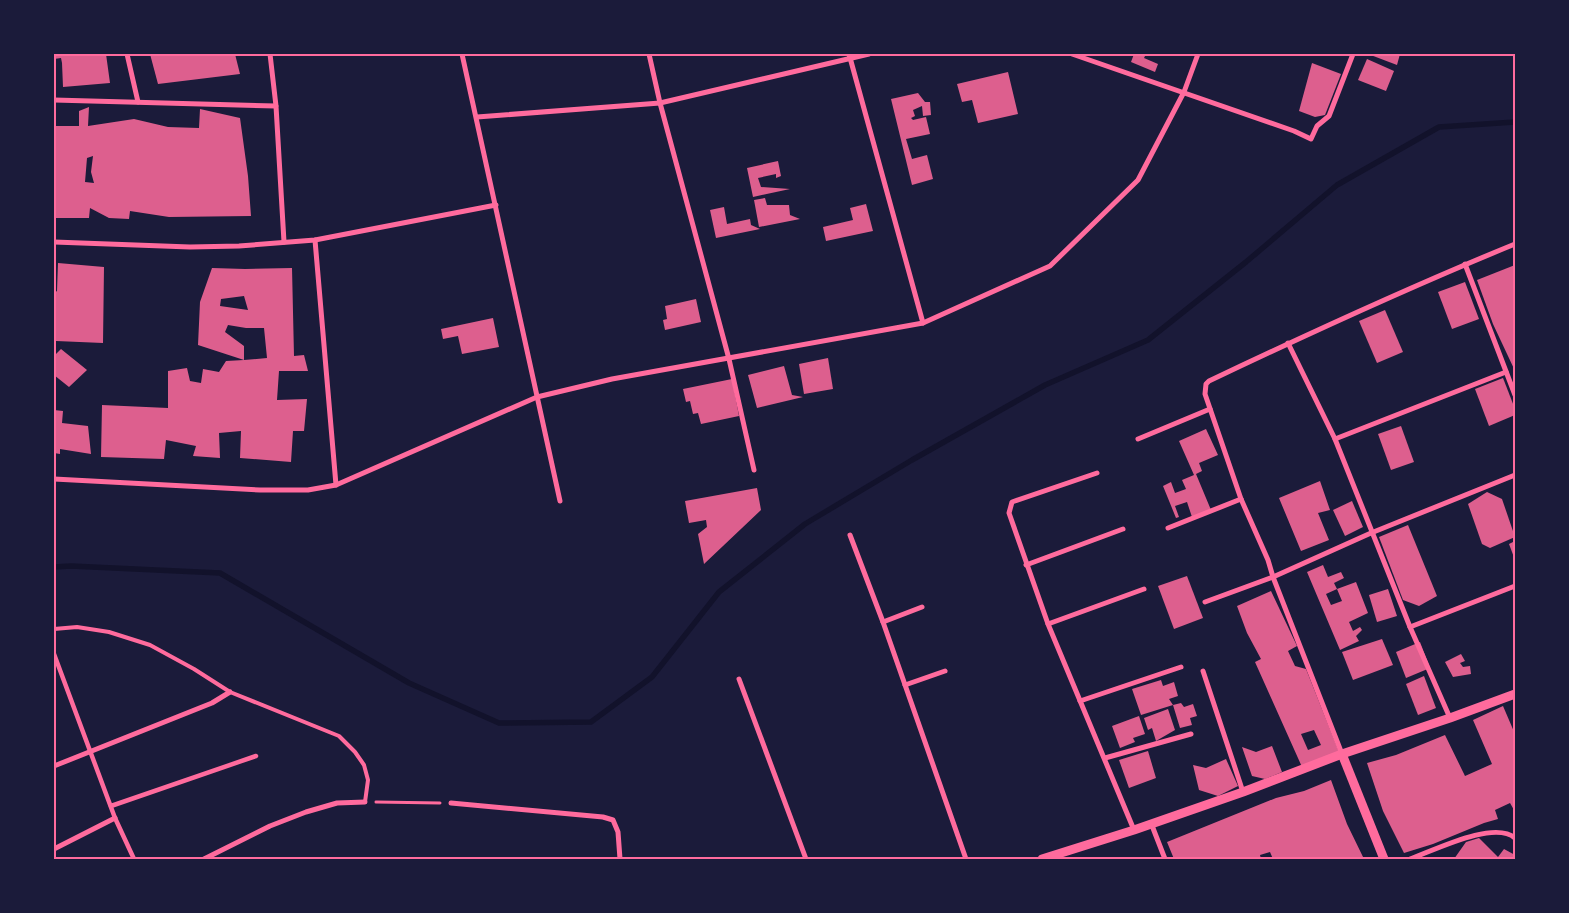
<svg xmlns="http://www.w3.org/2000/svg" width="1569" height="913" font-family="Poppins,sans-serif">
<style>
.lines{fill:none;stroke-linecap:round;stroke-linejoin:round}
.stream{stroke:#12122b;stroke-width:5.5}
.building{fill:#dd5f8e;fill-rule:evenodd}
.path{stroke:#ff6b9d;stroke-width:3}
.service{stroke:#ff6b9d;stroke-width:4}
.pedestrian{stroke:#ff6b9d;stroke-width:4.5}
.minor{stroke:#ff6b9d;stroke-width:5}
.tertiary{stroke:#ff6b9d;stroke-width:9}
.neatline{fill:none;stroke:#ff6b9d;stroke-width:2}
</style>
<rect width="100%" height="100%" fill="#1b1b3a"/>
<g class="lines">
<polyline class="stream" points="54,567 71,566 220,573 409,683 499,723 591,722 652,677 719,592 805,524 912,460 1045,385 1148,340 1246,262 1337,185 1439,127 1515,122"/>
</g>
<g class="building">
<polygon points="54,54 106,54 110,83 63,87 62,63 61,58 54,59"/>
<polygon points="150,54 235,54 240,74 158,84"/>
<polygon points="1134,54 1146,54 1144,58 1158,64 1155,72 1131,62"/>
<polygon points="1368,54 1400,54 1397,65"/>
<polygon points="1367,59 1394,71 1386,91 1358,80"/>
<polygon points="1312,63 1341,74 1325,115 1315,117 1299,111"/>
<polygon points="1008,72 1018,114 978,123 972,100 962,102 957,84"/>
<polygon points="918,93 925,102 930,102 931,115 923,116 922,106 913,110 915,116 911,118 913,120 926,117 930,134 906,139 912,159 927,155 933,179 912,185 891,99"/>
<path d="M89,107l-1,19 46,-7 34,8 31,1 1,-19 40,9 8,58 3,40 -82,1 -39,-6 -1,8 -20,-1 -19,-10 -1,10h-35v-92h25v-15zM93,156l-2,16 3,11 -9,-1 2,-24z"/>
<polygon points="778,161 781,176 776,178 776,174 758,178 761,187 790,189 753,197 747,168"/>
<polygon points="765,198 767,205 789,205 790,215 800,219 759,227 754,200"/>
<polygon points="866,204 873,231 826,241 823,227 853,220 850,208"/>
<polygon points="724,207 727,224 750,219 751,225 760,229 716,238 710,210"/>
<polygon points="58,263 104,267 103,343 56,341 54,293 57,291"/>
<polygon points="1515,265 1515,371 1493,324 1477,280"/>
<path d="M212,268l33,1 47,-1 2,88 10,-1 4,16h-29l-2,29 30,-1 -3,32h-11l-2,31 -51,-4 1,-27 -22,2 1,25 -27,-2 3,-10 -30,-6 -2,19 -63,-2 1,-52 66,3v-37l19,-3 3,13 11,2 2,-14 16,3 7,-11 18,-1 23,-2 -3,-30h-18l-18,-3 -3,7 19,14v14l-46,-15 2,-43zM244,296l4,14 -28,-4 1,-7z"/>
<polygon points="1465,282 1479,319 1452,329 1438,292"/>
<polygon points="696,299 701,322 665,330 663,320 667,319 665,306"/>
<polygon points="1385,310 1403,352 1377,363 1359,321"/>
<polygon points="493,318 499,347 462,354 458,336 443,339 441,329"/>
<polygon points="61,349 87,370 69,387 54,375 54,356"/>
<polygon points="828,358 833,389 804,394 799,364"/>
<polygon points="784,366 792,395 803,397 757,408 748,375"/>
<polygon points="1503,378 1515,409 1515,415 1489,426 1475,389"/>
<polygon points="732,379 739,416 701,424 698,413 693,414 690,401 686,402 683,389"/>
<polygon points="54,410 63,411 62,423 88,426 91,454 60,449 60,454 54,453"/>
<polygon points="1401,426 1414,462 1391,470 1378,434"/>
<polygon points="1206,429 1218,455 1199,463 1202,471 1196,474 1211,510 1192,517 1187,502 1175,506 1179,517 1176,518 1163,486 1171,482 1175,493 1186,489 1182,480 1194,475 1179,441"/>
<polygon points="1320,481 1330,510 1318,513 1329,540 1301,551 1279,498"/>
<polygon points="757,488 761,510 704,564 698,534 707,527 706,520 689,523 685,501"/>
<polygon points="1487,492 1502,499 1515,537 1490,548 1482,544 1468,504"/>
<polygon points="1352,501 1363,527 1345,536 1333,510"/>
<polygon points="1408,525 1437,596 1419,606 1403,600 1379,537"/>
<polygon points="1515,541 1515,560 1509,544"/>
<path d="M1323,565l5,12 13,-5 3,6 -10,5 3,6 19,-7 12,31 -19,9 4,9 7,-4 2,3 -6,6 3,5 -19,9 -33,-78zM1337,589l5,12 -11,4 -5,-11z"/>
<polygon points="1187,576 1203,618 1174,629 1158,586"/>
<polygon points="1388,589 1397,616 1377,622 1369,595"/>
<path d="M1271,591l26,55 -9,5 7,15 11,3 33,83 -37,15 -47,-105 6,-3 -14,-26 -10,-27zM1314,730l7,15 -13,5 -7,-16z"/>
<polygon points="1382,639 1393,665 1353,680 1342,652"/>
<polygon points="1420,642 1430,668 1406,678 1396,652"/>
<polygon points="1461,654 1465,661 1460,663 1463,667 1470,666 1471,674 1453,677 1445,662"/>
<polygon points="1424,676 1436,708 1418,715 1406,684"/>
<polygon points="1161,680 1163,686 1174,682 1178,696 1169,699 1173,705 1181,703 1184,707 1193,704 1197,716 1190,718 1192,725 1180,728 1173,705 1141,715 1132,689"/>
<polygon points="1503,706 1515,734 1515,810 1514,810 1510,803 1495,810 1498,819 1484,823 1433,844 1404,853 1383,811 1367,763 1396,755 1445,735 1465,776 1492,764 1473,720"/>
<polygon points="1168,709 1175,730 1156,741 1152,728 1148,730 1144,718"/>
<polygon points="1139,716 1145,734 1133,738 1135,742 1120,748 1112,726"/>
<polygon points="1272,746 1282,772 1265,779 1252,776 1242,747 1256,752"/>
<polygon points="1148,751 1156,778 1129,788 1119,760"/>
<polygon points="1226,759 1238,786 1218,796 1199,790 1193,765 1206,768"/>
<polygon points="1331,780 1347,824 1364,859 1273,859 1270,852 1260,855 1261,859 1174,859 1167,842 1276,798 1304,791"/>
<polygon points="1479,838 1498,857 1504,849 1515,855 1515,859 1454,859 1466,842"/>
</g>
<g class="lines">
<polyline class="path" points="376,802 440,803"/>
<polyline class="service" points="54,629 77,627 109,632 150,645 194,669 230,692 339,736 355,752 364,765 368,780 365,802"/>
<g class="pedestrian">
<polyline points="54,654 115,818 134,859"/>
<polyline points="111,806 256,756"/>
</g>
<g class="minor">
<polyline points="127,54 138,102"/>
<polyline points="270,54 276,106 284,242"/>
<polyline points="462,54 560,501"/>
<polyline points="649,54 660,103 729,359 754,470"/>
<polyline points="849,54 923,323"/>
<polyline points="1072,54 1294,131 1311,139 1317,126 1329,116 1353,54"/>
<polyline points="54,100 276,106"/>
<polyline points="477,117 660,103 869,54"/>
<polyline points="315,240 336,485"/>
<polyline points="54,242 190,247 239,246 315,240 496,205"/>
<polyline points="1465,264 1515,395"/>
<polyline points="1288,343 1335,439 1410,627 1450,718"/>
<polyline points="1138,439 1210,409"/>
<polyline points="1335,439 1506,372"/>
<polyline points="1097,473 1012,502 1009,513 1048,624 1134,830"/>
<polyline points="54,479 260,490 308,490 336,485 537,397 612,379 923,323 1050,266 1138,180 1184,92 1198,54"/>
<polyline points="1168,528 1241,499"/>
<polyline points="850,535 883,622 966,859"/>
<polyline points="1026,565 1123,529"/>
<polyline points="1205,602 1273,577 1371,533 1515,475"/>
<polyline points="883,622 922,607"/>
<polyline points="1048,624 1144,589"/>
<polyline points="1410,627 1515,586"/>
<polyline points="1203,671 1243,792"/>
<polyline points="739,679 806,859"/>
<polyline points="905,685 945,671"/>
<polyline points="1080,701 1181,667"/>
<path d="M1342,754l-69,-177 -5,-17 -27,-61 -36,-105 1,-10 3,-3c101,-48 203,-95 306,-137"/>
<polyline points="1105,758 1191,734"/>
<polyline points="54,766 212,703 230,692"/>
<polyline points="451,803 603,817 613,820 618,832 620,859"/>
<polyline points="1151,823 1165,859"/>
<polyline points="54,849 115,818"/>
<polyline points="204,859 270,826 306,812 337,803 365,802"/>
<path d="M1410,859c25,-9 84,-39 105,-21"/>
</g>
<g class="tertiary">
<polyline points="1342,754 1384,859"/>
<polyline points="1042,859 1134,830 1243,792 1342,754 1450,718 1515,694"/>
</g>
</g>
<rect width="1569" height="913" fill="none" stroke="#1b1b3a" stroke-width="110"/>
<rect x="55" y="55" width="1459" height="803" class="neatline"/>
</svg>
